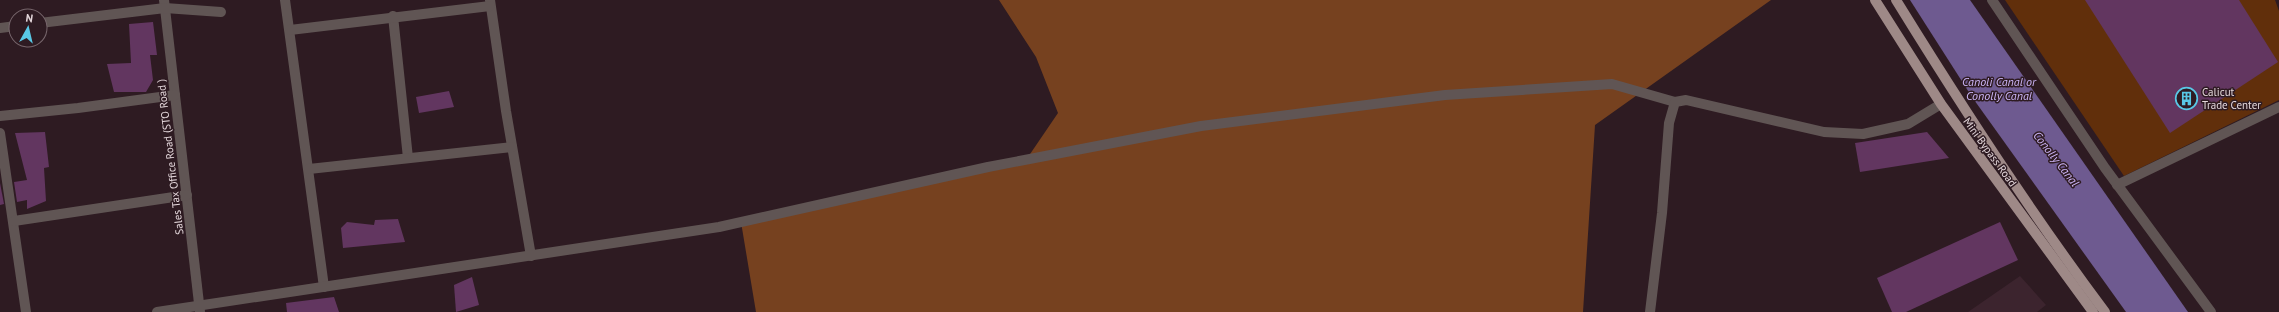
<svg xmlns="http://www.w3.org/2000/svg" width="2279" height="312" font-family="'PT Sans',sans-serif">
<style>
.built{fill:#3c242e}
.green{fill:#612f0b}
.forest{fill:#76411f}
.water{fill:#6e5a90}
.building{fill:#623660}
.lines{fill:none;stroke-linecap:round;stroke-linejoin:round}
.minor{stroke:#605554;stroke-width:10}
.major{stroke:#9e8987;stroke-width:10}
.labels{text-anchor:middle;stroke-width:3;stroke-linejoin:round;paint-order:stroke}
.poi-label{font-size:11px;fill:#e4d7db;stroke:#2e1b22;text-anchor:start}
.street-label{font-size:11px;fill:#e4d7db;stroke:#2e1b22}
.water-label{font-size:12px;font-style:italic;fill:#ccb5f7;stroke:#2e1b22}
</style>
<rect width="100%" height="100%" fill="#2e1b22"/>
<polygon class="built" points="2020,276 2046,305 2037,312 1968,312"/>
<polygon class="green" points="2005,0 2275,0 2279,11 2279,100 2124,176"/>
<polygon class="forest" points="999,0 1771,0 1595,125 1583,312 756,312 741,222 1026,160 1058,113 1036,57"/>
<polygon class="water" points="1910,0 1970,0 2188,312 2126,312 1972,97"/>
<g class="building">
<polygon points="2085,0 2239,0 2278,62 2170,133"/>
<polygon points="153,22 157,55 150,55 153,80 146,92 114,92 107,64 131,63 129,24"/>
<polygon points="449,91 454,107 419,113 416,97"/>
<polygon points="45,132 49,167 44,168 46,201 27,209 27,200 17,202 14,182 27,180 15,133"/>
<polygon points="1927,132 1949,158 1860,172 1855,143"/>
<polygon points="0,183 4,204 0,205"/>
<polygon points="398,219 405,242 343,248 341,228 347,222 374,225 375,220"/>
<polygon points="2000,222 2018,260 1906,312 1892,312 1877,278"/>
<polygon points="472,277 479,305 456,312 454,285"/>
<polygon points="334,297 339,312 287,312 286,303"/>
</g>
<g class="lines">
<g class="minor">
<polyline points="164,0 200,312"/>
<polyline points="285,0 324,287"/>
<polyline points="490,0 506,111 531,256"/>
<polyline points="1992,0 2105,168 2211,312"/>
<polyline points="393,16 408,158"/>
<polyline points="40,23 165,8 221,12"/>
<polyline points="0,28 16,26"/>
<polyline points="290,30 490,6"/>
<polyline points="0,116 78,108 175,95"/>
<polyline points="0,133 26,312"/>
<polyline points="309,169 512,147"/>
<polyline points="2117,185 2279,107"/>
<polyline points="14,221 187,195"/>
<polyline points="157,312 719,227 988,167 1201,126 1445,95 1612,84 1675,102"/>
<polyline points="1650,312 1662,213 1669,123 1675,102 1686,100 1824,132 1863,134 1908,124 1941,104"/>
</g>
<g class="major">
<polyline points="1875,0 1941,104 2093,312"/>
<path d="M1896,0c66,107 134,212 209,312"/>
</g>
</g>
<defs>
<symbol id="building-ring" viewBox="-11 -11 22 22"><circle r="9.5" fill="#2e1b22" stroke="#59c8e5" stroke-width="1.5"/><path d="M-4-6H4V6H1V3H-1V6H-4ZM-2.5-4.3h1.7v1.8h-1.7ZM.8-4.3h1.7v1.8H.8ZM-2.5-1h1.7V.8h-1.7ZM.8-1h1.7V.8H.8Z" fill="#59c8e5"/></symbol>
</defs>
<g fill-rule="evenodd">
<use href="#building-ring" x="2174" y="86" width="25" height="25"/>
</g>
<g class="labels">
<g class="poi-label">
<text x="2202" y="96">Calicut<tspan x="2202" dy="13">Trade Center</tspan></text>
</g>
<g class="street-label">
<text transform="translate(1990 152) rotate(54)" y="4">Mini Bypass Road</text>
<text transform="translate(170 157) rotate(-97)" y="4">Sales Tax Office Road (STO Road )</text>
</g>
<g class="water-label">
<text x="1999" y="86">Canoli Canal or<tspan x="1999" dy="14">Conolly Canal</tspan></text>
<text transform="translate(2056 159) rotate(52)" y="4">Conolly Canal</text>
</g>
</g>
<g transform="translate(28 28) rotate(8)"><circle r="19" fill="#2e1b22" stroke="#77666c"/>
<path d="M0-3L7 15L0 10L-7 15Z" fill="#59c8e5"/>
<text y="-6" font-size="11" font-weight="bold" text-anchor="middle" fill="#e4d7db">N</text>
</g>
</svg>
